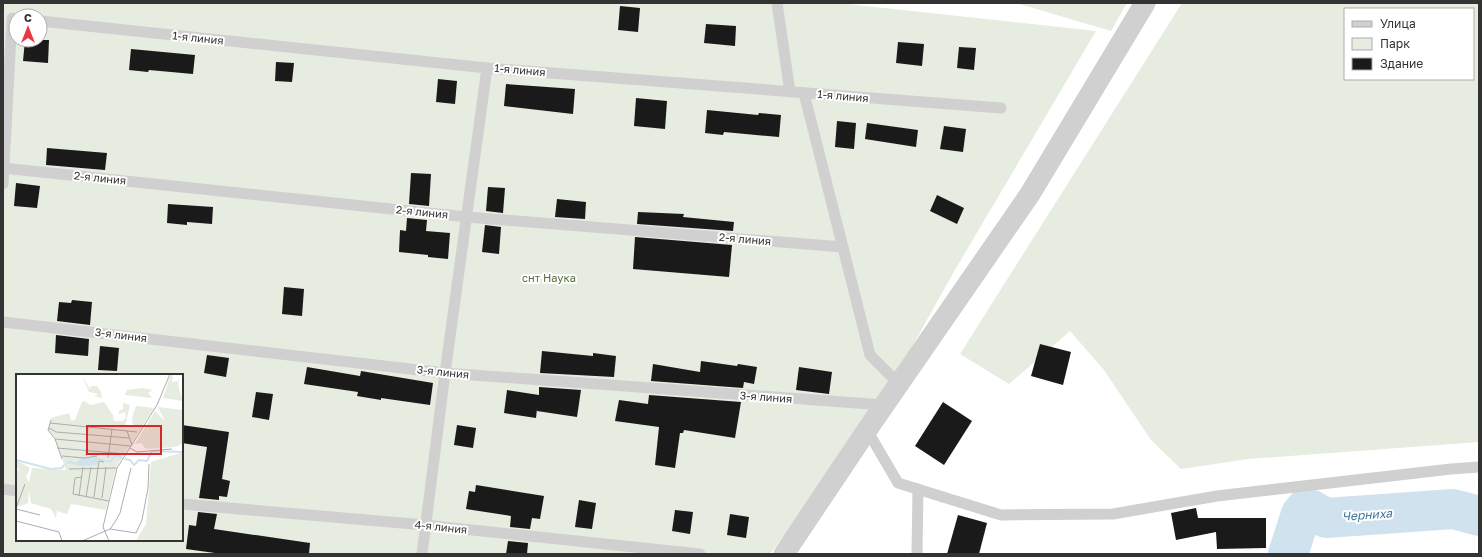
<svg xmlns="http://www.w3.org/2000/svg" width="1482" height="557" font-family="'Golos Text',sans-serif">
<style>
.green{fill:#e6ecdf;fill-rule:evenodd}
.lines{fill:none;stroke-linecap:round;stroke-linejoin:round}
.river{stroke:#cfe2ee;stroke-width:40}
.building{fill:#1a1a1a}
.lane{stroke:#d0d0d0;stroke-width:11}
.street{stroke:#d0d0d0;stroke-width:21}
.labels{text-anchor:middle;stroke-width:4;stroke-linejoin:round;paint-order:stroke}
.street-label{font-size:11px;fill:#333;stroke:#fff}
.park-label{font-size:11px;fill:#56703f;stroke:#fff}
.water-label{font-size:12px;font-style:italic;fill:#3f7597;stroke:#fff}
.inset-river{fill:none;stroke:#cfe2ee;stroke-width:2}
.inset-road{fill:none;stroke:#adadad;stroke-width:1}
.view{fill:#d62828;fill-opacity:0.15;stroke:#d62828;stroke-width:2}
.inset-edge{fill:none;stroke:#333;stroke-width:2}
</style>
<rect width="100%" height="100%" fill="#fff"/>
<g class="green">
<path d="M3,3h835l258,28 -144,244 -77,138 -105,141h-767zM16,16h24v24h-24zM17,375h165v165h-165z"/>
<polygon points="1016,3 1127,3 1111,31"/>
<path d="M1182,3h297v439l-231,17 -67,10 -30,-29 -47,-70 -34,-39 -61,53 -49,-30zM1345,9h128v70h-128z"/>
</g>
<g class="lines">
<polyline class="river" points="1288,554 1301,514 1306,508 1312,510 1326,518 1453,509 1479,516"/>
</g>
<g class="building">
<polygon points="620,6 640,8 638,32 618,30"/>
<polygon points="706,24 736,26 735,46 704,43"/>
<polygon points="25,40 49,40 48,63 23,61"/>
<polygon points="898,42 924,44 922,66 896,63"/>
<polygon points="959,47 976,48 974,70 957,68"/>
<polygon points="131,49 195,55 193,74 149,70 148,72 129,70"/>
<polygon points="276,62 294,63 292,82 275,81"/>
<polygon points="438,79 457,81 455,104 436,102"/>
<polygon points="506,84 575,89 573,114 504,106"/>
<polygon points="636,98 667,101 665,129 634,126"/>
<polygon points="707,110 758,115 759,113 781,115 779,137 724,132 723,135 705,133"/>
<polygon points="837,121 856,123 854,149 835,147"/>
<polygon points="867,123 918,130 916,147 865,139"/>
<polygon points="944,126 966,129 963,152 940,149"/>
<polygon points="47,148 107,153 105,170 46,165"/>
<polygon points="411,173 431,174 429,206 409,204"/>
<polygon points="16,183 40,186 37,208 14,206"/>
<polygon points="488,187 505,188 503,213 486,211"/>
<polygon points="937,195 964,208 957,224 930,211"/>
<polygon points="557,199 586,202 585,219 555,217"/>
<polygon points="168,204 213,207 212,224 187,222 187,225 167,223"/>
<polygon points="638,212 684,214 683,217 734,222 733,231 637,224"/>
<polygon points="407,218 427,220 426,231 450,233 448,259 428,257 428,255 399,252 400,230 406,231"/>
<polygon points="485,225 501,227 499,254 482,252"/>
<polygon points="635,237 732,245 729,277 633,269"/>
<polygon points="284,287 304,289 302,316 282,314"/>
<polygon points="72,300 92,302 90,325 57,321 59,302 71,303"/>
<polygon points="56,335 89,339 88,356 55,353"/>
<polygon points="1040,344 1071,352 1063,385 1031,376"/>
<polygon points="100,346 119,348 117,371 98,370"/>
<polygon points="542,351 593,356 593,353 616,356 614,377 540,373"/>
<polygon points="207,355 229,358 226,377 204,373"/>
<polygon points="701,361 737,366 738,364 757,367 754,384 744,382 743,388 651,381 653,364 700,372"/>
<polygon points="307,367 360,376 361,371 433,383 430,405 381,398 381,400 357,396 358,392 304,384"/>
<polygon points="799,367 832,372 829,394 796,390"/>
<polygon points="539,387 581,390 577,417 537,411 537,409 536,418 504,413 507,390 539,395"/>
<polygon points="256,392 273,394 269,420 252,417"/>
<polygon points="649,395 741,402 735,438 684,430 683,433 680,433 675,468 655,465 659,427 615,421 619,400 648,404"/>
<polygon points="943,402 972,421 944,465 915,446"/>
<polygon points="182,425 229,432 222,479 230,481 227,497 219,496 219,500 199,498 207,447 182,443"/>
<polygon points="457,425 476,428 473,448 454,445"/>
<polygon points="476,485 544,496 540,519 532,518 530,529 510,527 511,516 466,509 469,491 475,492"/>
<polygon points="579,500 596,503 592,529 575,527"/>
<polygon points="1196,508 1198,518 1266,518 1266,548 1217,549 1216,532 1176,540 1171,513"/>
<polygon points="675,510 693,512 690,534 672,531"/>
<polygon points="198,512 217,514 214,529 310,543 309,554 222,554 186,549 189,525 196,526"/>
<polygon points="730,514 749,517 746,538 727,535"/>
<polygon points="958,515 987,523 979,554 947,554"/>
<polygon points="508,541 528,543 527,554 506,554"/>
</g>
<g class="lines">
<g class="lane">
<polyline points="777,3 790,92"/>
<polyline points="40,21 487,68 1001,108"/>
<polyline points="804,93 870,355 899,384"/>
<polyline points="3,168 467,217 843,247"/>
<polyline points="3,184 12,18"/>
<polyline points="3,322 445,373 884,405"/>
<polyline points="867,430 898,483 1001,515 1113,514 1217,496 1451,469 1479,467"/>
<polyline points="3,489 17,491"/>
<polyline points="182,504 425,525 700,554"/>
<polyline points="422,554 445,373 487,68"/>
<polyline points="917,554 918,489"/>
</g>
<polyline class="street" points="784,554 867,430 1030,194 1145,3"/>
</g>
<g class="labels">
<g class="street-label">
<text transform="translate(198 38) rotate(6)" y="4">1-я линия</text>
<text transform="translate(520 70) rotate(5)" y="4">1-я линия</text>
<text transform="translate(843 96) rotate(5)" y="4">1-я линия</text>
<text transform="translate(100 178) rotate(6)" y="4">2-я линия</text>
<text transform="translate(422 212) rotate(6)" y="4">2-я линия</text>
<text transform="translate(745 239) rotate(5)" y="4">2-я линия</text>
<text transform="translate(121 335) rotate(7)" y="4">3-я линия</text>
<text transform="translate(443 372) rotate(6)" y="4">3-я линия</text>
<text transform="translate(766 397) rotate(4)" y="4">3-я линия</text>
<text transform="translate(441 527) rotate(6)" y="4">4-я линия</text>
</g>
<g class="park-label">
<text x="549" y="282">снт Наука</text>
</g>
<g class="water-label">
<text transform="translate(1367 515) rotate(-4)" y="4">Черниха</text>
</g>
</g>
<g transform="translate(16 374)">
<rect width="167" height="167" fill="#fff"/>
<path d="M155,0h2l-1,8 6,-1 2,-5 -2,9 5,16 -20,-3zM66,2l8,13 1,-3h6l4,6 1,6 -8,-2 5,-2 -10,-2zM126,14l11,2 -5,3 4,5 -27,-3 2,-5zM69,27l5,4 14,-3 9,13 1,6h8l4,-3 -1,-6 -6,2v-3l4,-2v-6l7,2 -5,21 8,1 -1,-9 4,-12 18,2 -38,59 -10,43 -35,-6 -4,10 -10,-3 -1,7 -5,-9 -20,-6 -2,-13 -1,13 -12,5v-38h5l-5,-2v-8l14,8 -4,9 3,5 3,-14 34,2 -11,-32 -7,-8 3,-12 18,-5 2,7h4l7,-18zM142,33l25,3v33l-7,4 -30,2 -5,-6 -6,1 20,-33 10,10zM167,78v89h-47l10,-17 5,-62z" fill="#e6ecdf"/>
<path d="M83,83l-2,8 -18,1 -9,-3 -8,3 9,-6 4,3 7,-5z" fill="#cfe2ee"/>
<path class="inset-river" d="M81,85l13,3 6,-7 6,3M108,85l6,1 4,5 5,-5 8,1 5,-10 31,1M0,86l35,9 11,-1 2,-3"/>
<path class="inset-road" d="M35,46l-3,10 7,9 7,20M34,49l87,9M33,54l7,4 73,6M111,57l5,14M39,65l76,7M41,74l69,6M114,74l7,4 35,-3M46,82l22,2 13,-2M70,82l2,-29M92,84l4,-29M53,95l48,-1M66,103l-7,1 -2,16 36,7M63,122l4,-29M70,123l5,-30M78,123l5,-36 5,1M86,124l4,-31M0,134l9,-24M0,135l24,6M0,147l43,11 3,9M94,155l26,4 6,-13 6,-32 1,-24M66,167l28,-12 5,-7 5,-9 11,-45M93,167l-6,-14 14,-59 40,-63 13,-31"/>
<path class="view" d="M71,52h74v28h-74z"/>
<rect width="167" height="167" class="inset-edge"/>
</g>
<rect width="1482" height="557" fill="none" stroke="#333333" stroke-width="8"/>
<rect x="1344" y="8" width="130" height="72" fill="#ffffff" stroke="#adadad"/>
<rect x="1352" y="21" width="20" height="6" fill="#d0d0d0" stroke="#adadad"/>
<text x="1380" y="28" font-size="12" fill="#333333">Улица</text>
<rect x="1352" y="38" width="20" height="12" fill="#e6ecdf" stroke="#adadad"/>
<text x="1380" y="48" font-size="12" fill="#333333">Парк</text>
<rect x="1352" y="58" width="20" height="12" fill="#1a1a1a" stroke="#adadad"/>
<text x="1380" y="68" font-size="12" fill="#333333">Здание</text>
<g transform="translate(28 28)"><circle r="19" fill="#ffffff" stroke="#adadad"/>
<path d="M0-3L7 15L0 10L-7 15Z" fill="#e63946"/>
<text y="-6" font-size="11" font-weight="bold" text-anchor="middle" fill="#333333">С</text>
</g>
</svg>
